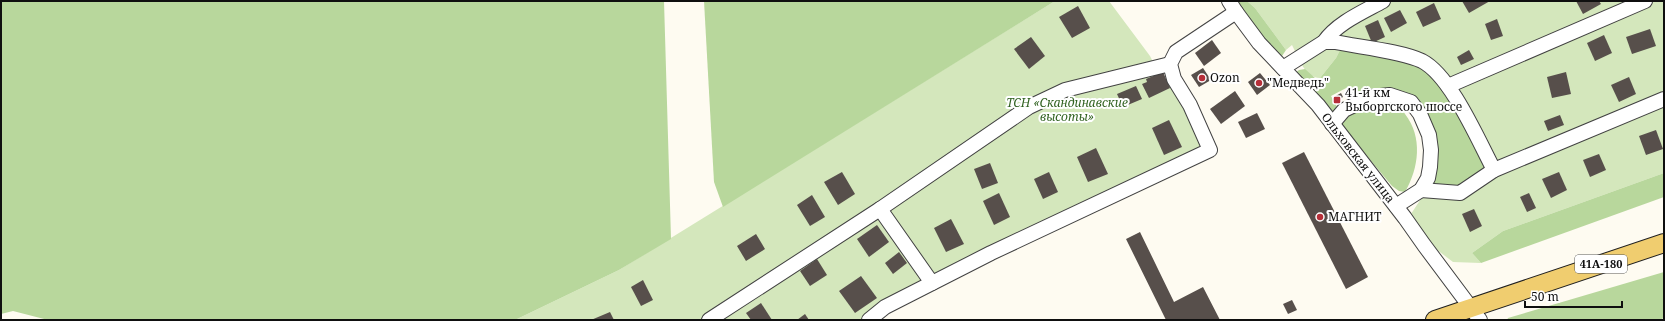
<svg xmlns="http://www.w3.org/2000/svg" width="1665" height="321" font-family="'Noto Serif',serif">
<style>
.green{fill:#d4e7bc}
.forest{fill:#b8d79c}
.building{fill:#574f4b}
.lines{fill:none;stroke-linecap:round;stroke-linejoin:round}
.minor-casing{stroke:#424242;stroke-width:16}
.major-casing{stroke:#202020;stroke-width:20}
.minor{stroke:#fff;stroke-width:14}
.major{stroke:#f0cd6f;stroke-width:18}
.poi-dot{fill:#b62f39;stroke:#fff;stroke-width:1.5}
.labels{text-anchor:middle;stroke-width:4;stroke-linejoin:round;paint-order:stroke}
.shield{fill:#fff;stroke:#575757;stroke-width:1}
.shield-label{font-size:11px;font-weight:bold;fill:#0f0f0f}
.poi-label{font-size:12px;fill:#0f0f0f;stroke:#fff;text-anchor:start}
.park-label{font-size:12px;font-style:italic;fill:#326322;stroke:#fff}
.street-label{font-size:12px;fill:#0f0f0f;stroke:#fff}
</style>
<rect width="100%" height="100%" fill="#fefbf1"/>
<g class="green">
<polygon points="1055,1 1109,1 1150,56 1160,76 1190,105 1210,150 871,320 515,320 619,270"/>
<path d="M1247,1h417v172l-161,58 -31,22 9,10 -28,-1 -21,-16 -19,-23 -2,-9 19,-29 62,-18 -149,-123 -7,14 -16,20c-15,0 -22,-21 -28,-33l-6,5 -31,-42z"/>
</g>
<g class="forest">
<polygon points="1,1 664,1 671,239 619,270 515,320 48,320 13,311 1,314"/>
<polygon points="704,1 1055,1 723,207 714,182"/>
<polygon points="1237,1 1247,1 1255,8 1286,50 1282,56 1259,34"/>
<polygon points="1343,44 1408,56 1441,77 1493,167 1460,193 1430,185 1436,167 1414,99 1359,101 1348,87 1331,96 1340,112 1334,115 1295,73 1299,70 1305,69 1315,78 1320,78 1336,58"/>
<path d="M1370,100c7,0 18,0 25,3 4,2 8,7 10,11 18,23 14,54 0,78l-6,-1 -7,-5 -51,-61 4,-10z"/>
<polygon points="1664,173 1664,197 1481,263 1472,253 1503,231"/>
<polygon points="1664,272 1664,318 1659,320 1507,320 1508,318"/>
</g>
<g class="building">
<polygon points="1462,1 1490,1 1469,13"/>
<polygon points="1576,1 1599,1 1601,4 1583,14"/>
<polygon points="1434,3 1441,19 1423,27 1416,12"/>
<polygon points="1078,6 1090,28 1072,38 1059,17"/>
<polygon points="1400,10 1407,23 1391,32 1384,18"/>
<polygon points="1497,19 1503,36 1491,40 1485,24"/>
<polygon points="1378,20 1385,37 1372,43 1365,26"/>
<polygon points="1650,29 1656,46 1632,54 1626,37"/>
<polygon points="1604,35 1612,53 1595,61 1587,43"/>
<polygon points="1031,37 1045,56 1029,69 1014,49"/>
<polygon points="1212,40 1221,53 1204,66 1195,53"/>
<polygon points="1469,50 1474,59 1461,65 1457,57"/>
<polygon points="1203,68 1211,80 1199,87 1191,75"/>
<polygon points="1163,72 1170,88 1149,98 1142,84 1147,82 1146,79"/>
<polygon points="1566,72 1571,94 1552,98 1547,77"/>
<polygon points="1260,73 1270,85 1257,95 1248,82"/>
<polygon points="1629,77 1636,94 1619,102 1611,85"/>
<polygon points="1136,86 1142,99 1123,107 1117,94"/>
<polygon points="1235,91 1245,106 1221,124 1210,109"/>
<polygon points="1341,93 1343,97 1336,101 1334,97"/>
<polygon points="1257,113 1265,129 1246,138 1238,122"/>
<polygon points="1560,115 1564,125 1548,131 1544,121"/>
<polygon points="1169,120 1182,147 1164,155 1152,128"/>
<polygon points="1656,130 1663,149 1646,155 1639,136"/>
<polygon points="1096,148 1108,174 1088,182 1077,157"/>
<polygon points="1304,152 1368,277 1346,289 1282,163"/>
<polygon points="1599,154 1606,170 1590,177 1583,160"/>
<polygon points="990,163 998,183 982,189 974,169"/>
<polygon points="842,172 855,194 838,205 824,182"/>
<polygon points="1049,172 1058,192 1043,199 1034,179"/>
<polygon points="1559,172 1567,190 1551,198 1542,179"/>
<polygon points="999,193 1010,217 994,225 983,201"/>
<polygon points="1529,193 1536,208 1527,212 1520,197"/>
<polygon points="812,195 825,217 810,226 797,205"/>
<polygon points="1474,209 1482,226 1470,232 1462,214"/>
<polygon points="951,219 964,244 946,252 934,228"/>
<polygon points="877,225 889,242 869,257 857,239"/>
<polygon points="1140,232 1174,302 1203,287 1220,320 1166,320 1126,239"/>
<polygon points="756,234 765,249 746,261 737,246"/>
<polygon points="899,252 907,263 893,274 885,263"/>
<polygon points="817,259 827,275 810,286 800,271"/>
<polygon points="861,276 877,298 855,313 839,291"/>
<polygon points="643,280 653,300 641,306 631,287"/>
<polygon points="1292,300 1297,310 1288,314 1283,304"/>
<polygon points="761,303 772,320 751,320 746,313"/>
<polygon points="610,312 614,320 591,320"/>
<polygon points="805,314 809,320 797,320"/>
</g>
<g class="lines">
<defs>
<g id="minor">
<polyline points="1229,1 1236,12 1259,43 1318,105 1405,218 1424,245 1480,320"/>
<path d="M1324,42h11c24,5 66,9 87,19 29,15 56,79 72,109"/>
<path d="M1283,68l41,-26c13,-19 39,-30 59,-41"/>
<polyline points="1448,86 1645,1"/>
<polyline points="1332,124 1344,110 1371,97 1390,95 1411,102 1420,114 1429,135 1431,150 1430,167 1428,178 1421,190 1396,206"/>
<polyline points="1421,190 1460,193 1494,170 1664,99"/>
<polyline points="880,209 932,283"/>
<polyline points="709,320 880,209 1029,107 1065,90 1170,64"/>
<polyline points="869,320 885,307 991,253 1210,150 1190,105 1174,79 1170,64 1176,52 1236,12"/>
</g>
<polyline id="major" points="1435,320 1664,243"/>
</defs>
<use href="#minor" class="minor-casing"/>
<use href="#major" class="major-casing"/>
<use href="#minor" class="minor"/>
<use href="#major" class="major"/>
</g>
<g class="poi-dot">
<circle cx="1202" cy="78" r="4"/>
<circle cx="1259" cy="83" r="4"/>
<rect x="1333" y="96" width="8" height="8" rx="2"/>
<circle cx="1320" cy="217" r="4"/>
</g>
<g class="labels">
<rect class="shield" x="1575" y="255" width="52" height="18" rx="3"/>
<g class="shield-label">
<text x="1601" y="268">41А-180</text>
</g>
<g class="poi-label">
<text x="1210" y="82">Ozon</text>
<text x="1267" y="87">"Медведь"</text>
<text x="1345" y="97">41-й км<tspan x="1345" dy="14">Выборгского шоссе</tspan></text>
<text x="1328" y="221">МАГНИТ</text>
</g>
<g class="park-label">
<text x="1067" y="107">ТСН «Скандинавские<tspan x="1067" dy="14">высоты»</tspan></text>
</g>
<g class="street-label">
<text transform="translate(1358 158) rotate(52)" y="4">Ольховская улица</text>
</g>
</g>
<rect width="1665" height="321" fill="none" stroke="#0f0f0f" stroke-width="4"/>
<path d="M1525 301v6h97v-6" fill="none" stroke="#0f0f0f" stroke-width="2"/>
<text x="1531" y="301" font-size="12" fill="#0f0f0f" stroke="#ffffff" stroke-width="3" paint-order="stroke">50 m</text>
</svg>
